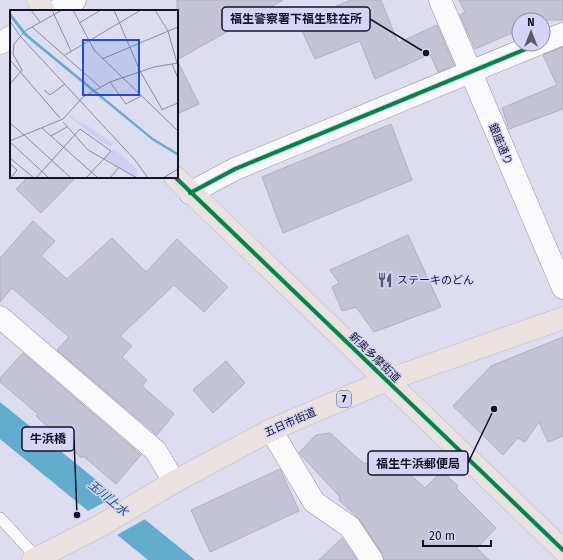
<svg xmlns="http://www.w3.org/2000/svg" width="563" height="560" font-family="'Fira Sans','Noto Sans JP',sans-serif">
<style>
.water{fill:#62adce}
.pier{fill:#ddddef}
.building{fill:#c5c4d6;stroke:#b1b0c2}
.lines{fill:none;stroke-linecap:round;stroke-linejoin:round}
.lane-casing{stroke:#9695a6;stroke-width:12}
.street-casing{stroke:#9695a6;stroke-width:23}
.primary-casing{stroke:#bbbbc6;stroke-width:23}
.lane{stroke:#fafafd;stroke-width:11}
.street{stroke:#fafafd;stroke-width:22}
.primary{stroke:#ebe1de;stroke-width:22}
.cycleway-casing{stroke:#d6d5f7;stroke-width:6}
.cycleway{stroke:#00873e;stroke-width:4}
.labels{text-anchor:middle;stroke-width:3;stroke-linejoin:round;paint-order:stroke}
.shield{fill:#d6d5f7;stroke:#4e4c65;stroke-width:1}
.shield-label{font-size:10px;font-weight:bold;fill:#141226}
.street-label{font-size:11px;fill:#141226;stroke:#d6d5f7}
.poi-label{font-size:11px;fill:#141226;stroke:#d6d5f7;text-anchor:start}
.water-label{font-size:12px;font-style:italic;fill:#1c5469;stroke:#d6d5f7}
.inset-road{fill:none;stroke:#8d8c9f;stroke-width:1}
.view{fill:#1d4ed8;fill-opacity:0.15;stroke:#1d4ed8;stroke-width:2}
.inset-edge{fill:none;stroke:#141226;stroke-width:2}
.leader{fill:none;stroke:#141226;stroke-width:1.5}
.callout-dot{fill:#141226;stroke:#d6d5f7;stroke-width:1.5}
.callout{fill:#d6d5f7;stroke:#141226;stroke-width:1.5}
.callout-label{font-size:12px;text-anchor:middle;font-weight:bold;fill:#141226}
</style>
<rect width="100%" height="100%" fill="#ddddef"/>
<polygon class="water" points="0,402 195,560 148,560 0,439"/>
<polygon class="pier" points="118,495 147,518 115,536 86,512"/>
<g class="building">
<polygon points="177,0 283,0 177,60 199,104 177,114"/>
<polygon points="351,0 381,0 398,43 437,25 454,65 438,72 430,54 375,79 360,41 315,59 298,22"/>
<polygon points="459,0 563,0 563,20 519,20 519,30 475,49 460,15 465,12"/>
<polygon points="563,47 563,109 509,129 502,108 557,85 543,55"/>
<polygon points="391,124 412,180 283,233 262,177"/>
<polygon points="28,177 76,177 41,213 16,189"/>
<polygon points="33,221 55,241 41,256 67,279 112,238 146,272 177,239 228,287 204,312 174,285 120,336 132,346 122,357 147,380 142,386 174,414 157,435 57,350 69,337 12,288 0,302 0,258"/>
<polygon points="408,235 441,307 374,332 356,307 342,311 332,287 339,283 330,270"/>
<polygon points="563,337 563,436 548,442 539,422 525,442 518,438 503,455 453,406 491,366"/>
<polygon points="23,353 141,455 116,484 83,456 81,458 53,429 52,431 36,416 38,414 0,382 0,378"/>
<polygon points="226,361 245,383 213,413 193,390"/>
<polygon points="330,433 363,463 391,465 396,461 425,488 442,471 458,486 456,488 496,528 477,548 489,560 384,560 382,553 360,520 339,500 340,497 299,453 316,435"/>
<polygon points="280,469 299,511 210,552 191,510"/>
<polygon points="342,538 357,560 319,560"/>
</g>
<g class="lines">
<defs>
<polyline id="lane" points="0,518 37,558"/>
<g id="street">
<polyline points="440,0 563,288"/>
<polyline points="56,11 75,0"/>
<polyline points="543,42 563,34"/>
<polyline points="0,43 11,37"/>
<polyline points="190,193 235,169 538,44"/>
<polyline points="0,317 156,451 174,482"/>
<polyline points="271,430 314,502 350,527 372,560"/>
</g>
<g id="primary">
<polyline points="38,0 44,11"/>
<polyline points="175,177 563,550"/>
<polyline points="33,560 100,526 174,482 271,430 385,381 563,318"/>
</g>
</defs>
<use href="#lane" class="lane-casing"/>
<use href="#street" class="street-casing"/>
<use href="#primary" class="primary-casing"/>
<use href="#lane" class="lane"/>
<use href="#street" class="street"/>
<use href="#primary" class="primary"/>
<defs>
<g id="cycleway">
<polyline points="175,177 563,550"/>
<polyline points="190,193 235,169 538,44"/>
</g>
</defs>
<use href="#cycleway" class="cycleway-casing"/>
<use href="#cycleway" class="cycleway"/>
</g>
<defs>
<symbol id="restaurant-bare" viewBox="-9 -9 18 18"><path d="M-5-6h1v4h1v-4h1v4h1v-4h1v5L-1.5 .5V6h-2V.5L-5-1ZM5-6V6H3V1.5H1.5Q1.5-4 5-6Z" fill="#5a596c" stroke="#d6d5f7" stroke-width="2.5" paint-order="stroke"/></symbol>
</defs>
<g fill-rule="evenodd">
<use href="#restaurant-bare" x="374" y="269" width="22" height="22"/>
</g>
<g class="labels">
<rect class="shield" x="337" y="391" width="14" height="16" rx="3"/>
<g class="shield-label">
<text x="344" y="403">7</text>
</g>
<g class="street-label">
<text transform="translate(501 144) rotate(67)" y="4">銀座通り</text>
<text transform="translate(375 357) rotate(44)" y="4">新奥多摩街道</text>
<text transform="translate(290 422) rotate(-24)" y="4">五日市街道</text>
</g>
<g class="poi-label">
<text x="397" y="284">ステーキのどん</text>
</g>
<g class="water-label">
<text transform="translate(108 498) rotate(40)" y="4">玉川上水</text>
</g>
</g>
<g transform="translate(10 10)">
<rect width="168" height="168" fill="#ddddef"/>
<path d="M61,105l3,4 17,9 22,16 -3,3 -7,-4 -33,-26z" fill="#cfcef5"/>
<path d="M104,139l23,20 1,9 -34,-20z" fill="#cfcef5"/>
<path d="M0,2l17,22 126,104 25,15v3l-26,-16 -127,-104 -15,-19z" fill="#62adce"/>
<path class="inset-road" d="M21,0l9,12M42,0l19,41M63,0l21,40 84,81M104,0l26,61 22,38M145,0l13,21 9,32M0,11l10,15 115,124 13,18M69,13l22,-13M22,17l68,60M55,45l76,-45M92,49l76,-32M0,50l50,58M162,54l6,14M100,72l16,22 15,-8M0,74l12,-14 -9,-16 1,-10 11,-13 37,-21M34,80l6,5 15,-11M151,100l17,-7M53,112l25,28 49,28M0,113l14,12 39,-16 20,-22 27,-15 44,-15 24,-4M32,118l56,50M41,126l16,-9M0,131l14,-6 47,43M0,132l39,36M0,148l24,20M0,154l7,6 -6,8M26,168l44,-49 31,22 -25,27M100,168l9,-11M153,168l15,-9"/>
<path class="view" d="M73,30h56v55h-56z"/>
<rect width="168" height="168" class="inset-edge"/>
</g>
<path class="leader" d="M426 53L370 19M77 515L74 439M494 409L468 463"/>
<g class="callout-dot">
<circle cx="426" cy="53" r="4"/>
<circle cx="77" cy="515" r="4"/>
<circle cx="494" cy="409" r="4"/>
</g>
<g class="callout">
<rect x="222" y="7" width="148" height="24" rx="4"/>
<rect x="22" y="427" width="52" height="24" rx="4"/>
<rect x="368" y="451" width="100" height="24" rx="4"/>
</g>
<g class="callout-label">
<text x="296" y="23">福生警察署下福生駐在所</text>
<text x="48" y="443">牛浜橋</text>
<text x="418" y="468">福生牛浜郵便局</text>
</g>
<g transform="translate(531 32)"><circle r="19" fill="#d6d5f7" stroke="#8887a3"/>
<path d="M0-3L7 15L0 10L-7 15Z" fill="#5a596c"/>
<text y="-6" font-size="11" font-weight="bold" text-anchor="middle" fill="#141226">N</text>
</g>
<path d="M423 540v6h68v-6" fill="none" stroke="#141226" stroke-width="2"/>
<text x="429" y="540" font-size="12" fill="#141226" stroke="#d6d5f7" stroke-width="3" paint-order="stroke">20 m</text>
</svg>
